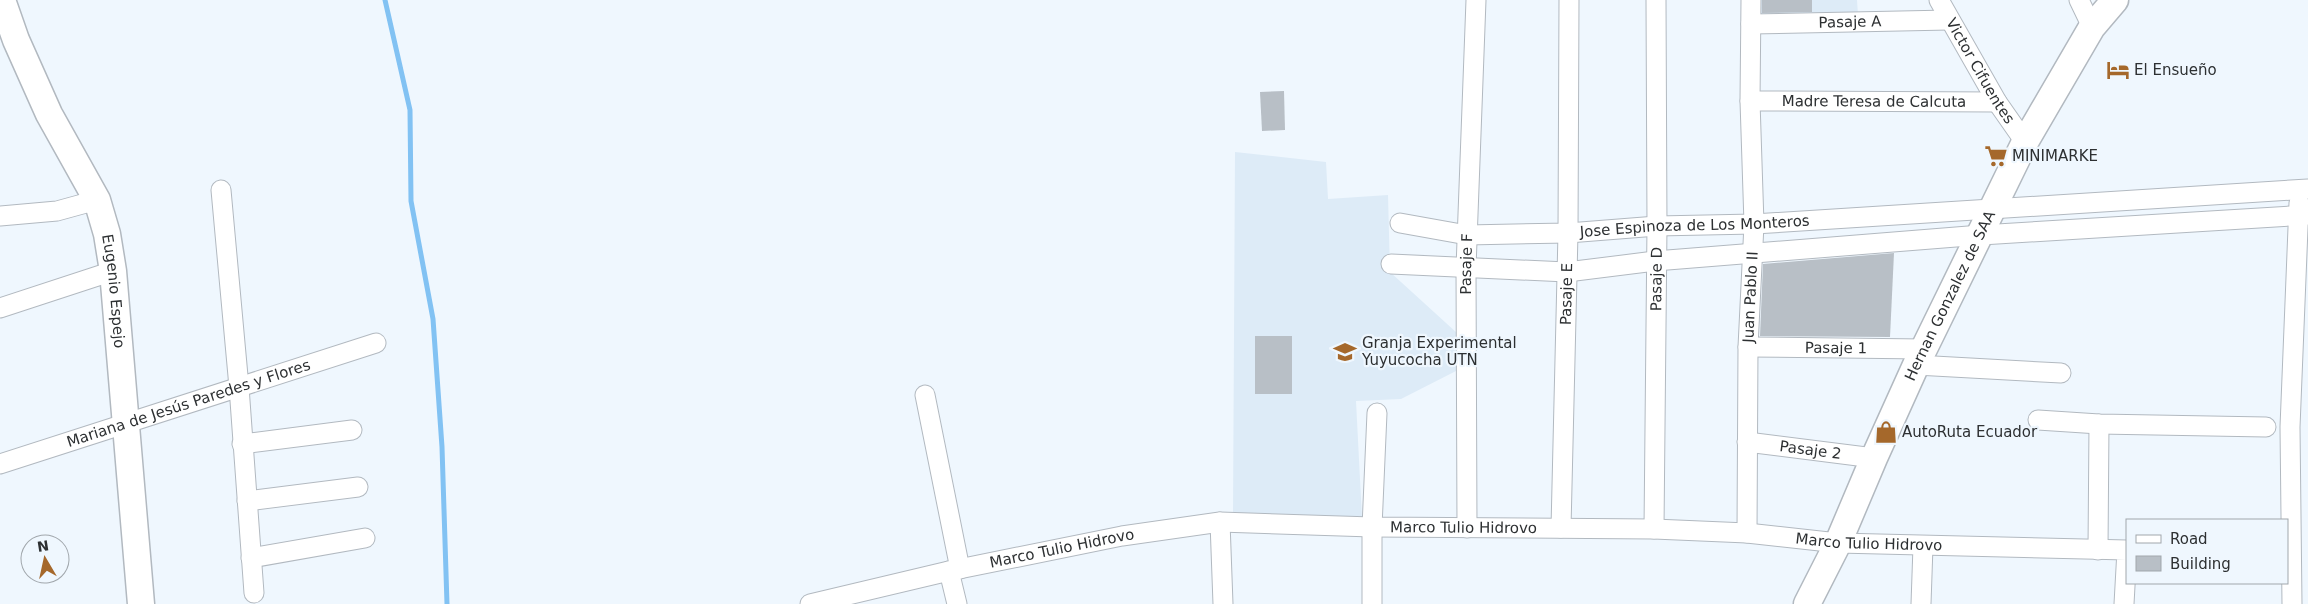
<svg xmlns="http://www.w3.org/2000/svg" width="2308" height="604" font-family="'DejaVu Sans',sans-serif">
<style>
.built{fill:#ddebf7}
.lines{fill:none;stroke-linecap:round;stroke-linejoin:round}
.stream{stroke:#82c2f3;stroke-width:5}
.building{fill:#b8bfc6}
.street-casing{stroke:#b2b9c0;stroke-width:21}
.secondary-casing{stroke:#b2b9c0;stroke-width:29}
.street{stroke:#fff;stroke-width:19}
.secondary{stroke:#fff;stroke-width:26}
.labels{text-anchor:middle;stroke-width:4.5;stroke-linejoin:round;paint-order:stroke}
.street-label{font-size:15px;fill:#2d3032;stroke:#eff7fe}
.poi-label{font-size:15px;fill:#2d3032;stroke:#eff7fe;text-anchor:start}
</style>
<rect width="100%" height="100%" fill="#eff7fe"/>
<g class="built">
<polygon points="1759,0 1857,0 1858,15 1759,17"/>
<polygon points="1235,152 1326,162 1328,199 1388,195 1390,272 1457,333 1456,371 1401,399 1356,401 1362,518 1233,515"/>
</g>
<g class="lines">
<polyline class="stream" points="385,0 410,110 411,201 433,319 442,447 447,604"/>
</g>
<g class="building">
<polygon points="1762,0 1812,0 1812,12 1762,13"/>
<polygon points="1284,91 1285,130 1262,131 1260,92"/>
<polygon points="1894,253 1890,337 1760,336 1763,264"/>
<rect x="1255" y="336" width="37" height="58"/>
</g>
<g class="lines">
<defs>
<g id="street">
<path id="s1" d="M1939,0l58,102 28,40"/>
<polyline points="2079,0 2092,27"/>
<path id="s2" d="M1751,24l198,-4"/>
<path id="s3" d="M1750,101l247,1"/>
<polyline points="221,190 239,387 254,593"/>
<polyline points="0,216 57,211 97,200"/>
<path id="s4" d="M1400,223l67,12 101,-2 89,-7 97,-2 554,-35"/>
<polyline points="1391,264 1567,272 1655,261 1981,235 2308,215"/>
<polyline points="0,308 113,271"/>
<path id="s5" d="M1748,347l176,2"/>
<polyline points="1916,365 2061,373"/>
<polyline points="925,395 960,569"/>
<polyline points="2038,420 2099,424 2266,427"/>
<path id="s6" d="M1747,442l127,16"/>
<polyline points="242,444 352,430"/>
<path id="s7" d="M0,464l376,-121"/>
<polyline points="247,501 358,487"/>
<polyline points="1220,522 1223,604"/>
<path id="s8" d="M1467,528l-1,-260 10,-268"/>
<path id="s9" d="M1561,528l7,-295 1,-233"/>
<path id="s10" d="M1654,529l3,-303 -1,-226"/>
<path id="s11" d="M1747,533l1,-186 6,-123 -4,-123 1,-101"/>
<polyline points="2098,550 2099,424"/>
<polyline points="251,558 365,538"/>
<polyline points="949,571 957,604"/>
<path id="s12" d="M810,604l139,-33 173,-35 98,-14 152,5 282,2 93,4 91,10 289,7 -3,54"/>
<polyline points="1372,604 1372,527 1377,413"/>
<polyline points="1921,604 1923,546"/>
<polyline points="2292,604 2290,427 2299,203"/>
</g>
<g id="secondary">
<path id="s13" d="M2,0l14,40 33,74 48,86 10,34 6,37 28,333"/>
<path id="s14" d="M1807,604l31,-61 36,-85 42,-93 109,-223 67,-115 23,-27"/>
</g>
</defs>
<use href="#street" class="street-casing"/>
<use href="#secondary" class="secondary-casing"/>
<use href="#street" class="street"/>
<use href="#secondary" class="secondary"/>
</g>
<defs>
<symbol id="hotel-bare" viewBox="-9 -9 18 18"><path d="M-6-4.5h1.5V1H6V5H4.5V3h-9V5H-6ZM-4 0a1.8 1.8 0 1 1 3.6 0ZM.5 0V-2.5h3Q6-2.5 6 0Z" fill="#a5682b" stroke="#eff7fe" stroke-width="2.5" paint-order="stroke"/></symbol>
<symbol id="supermarket-bare" viewBox="-9 -9 18 18"><path d="M-6-5.5h2.5l.6 2H6L4.5 2H-2.5L-4.4-4H-6ZM-1.5 3.2a1.3 1.3 0 1 0 .1 0ZM3 3.2a1.3 1.3 0 1 0 .1 0Z" fill="#a5682b" stroke="#eff7fe" stroke-width="2.5" paint-order="stroke"/></symbol>
<symbol id="university-bare" viewBox="-9 -9 18 18"><path d="M0-5L7-2L0 1L-7-2ZM-4 1L0 2.5L4 1V4Q0 6-4 4Z" fill="#a5682b" stroke="#eff7fe" stroke-width="2.5" paint-order="stroke"/></symbol>
<symbol id="shop-bare" viewBox="-9 -9 18 18"><path d="M-5-2.5h2.3a2.7 3.5 0 0 1 5.4 0H5L5.5 6h-11ZM-1.5-2.5h3a1.5 2.3 0 0 0-3 0Z" fill="#a5682b" stroke="#eff7fe" stroke-width="2.5" paint-order="stroke"/></symbol>
</defs>
<g fill-rule="evenodd">
<use href="#hotel-bare" x="2102" y="54" width="32" height="32"/>
<use href="#supermarket-bare" x="1980" y="140" width="32" height="32"/>
<use href="#university-bare" x="1329" y="336" width="32" height="32"/>
<use href="#shop-bare" x="1870" y="416" width="32" height="32"/>
</g>
<g class="labels">
<g class="street-label">
<text dy="5" stroke="none"><textPath href="#s2" startOffset="99">Pasaje A</textPath></text>
<text dy="5" stroke="none"><textPath href="#s1" startOffset="82">Victor Cifuentes</textPath></text>
<text dy="5" stroke="none"><textPath href="#s3" startOffset="124">Madre Teresa de Calcuta</textPath></text>
<text dy="5" stroke="none"><textPath href="#s4" startOffset="296">Jose Espinoza de Los Monteros</textPath></text>
<text dy="5" stroke="none"><textPath href="#s8" startOffset="264">Pasaje F</textPath></text>
<text dy="5" stroke="none"><textPath href="#s10" startOffset="250">Pasaje D</textPath></text>
<text dy="5" stroke="none"><textPath href="#s13" startOffset="315">Eugenio Espejo</textPath></text>
<text dy="5" stroke="none"><textPath href="#s9" startOffset="234">Pasaje E</textPath></text>
<text dy="5" stroke="none"><textPath href="#s11" startOffset="236">Juan Pablo II</textPath></text>
<text dy="5" stroke="none"><textPath href="#s14" startOffset="340">Hernan Gonzalez de SAA</textPath></text>
<text dy="5" stroke="none"><textPath href="#s5" startOffset="88">Pasaje 1</textPath></text>
<text dy="5" stroke="none"><textPath href="#s7" startOffset="198">Mariana de Jesús Paredes y Flores</textPath></text>
<text dy="5" stroke="none"><textPath href="#s6" startOffset="64">Pasaje 2</textPath></text>
<text dy="5" stroke="none"><textPath href="#s12" startOffset="662">Marco Tulio Hidrovo</textPath></text>
<text dy="5" stroke="none"><textPath href="#s12" startOffset="1068">Marco Tulio Hidrovo</textPath></text>
<text dy="5" stroke="none"><textPath href="#s12" startOffset="258">Marco Tulio Hidrovo</textPath></text>
</g>
<g class="poi-label">
<text x="2134" y="75">El Ensueño</text>
<text x="2012" y="161">MINIMARKE</text>
<text x="1362" y="348">Granja Experimental<tspan x="1362" dy="17">Yuyucocha UTN</tspan></text>
<text x="1902" y="437">AutoRuta Ecuador</text>
</g>
</g>
<rect x="2126" y="519" width="162" height="65" fill="#eff7fe" stroke="#a1a7ac"/>
<rect x="2136" y="535" width="25" height="8" fill="#ffffff" stroke="#a1a7ac"/>
<text x="2170" y="544" font-size="15" fill="#2d3032">Road</text>
<rect x="2136" y="556" width="25" height="15" fill="#b8bfc6" stroke="#a1a7ac"/>
<text x="2170" y="569" font-size="15" fill="#2d3032">Building</text>
<g transform="translate(45 559) rotate(351)"><circle r="24" fill="#eff7fe" stroke="#a1a7ac"/>
<path d="M0-4L9 19L0 12L-9 19Z" fill="#a5682b"/>
<text y="-8" font-size="14" font-weight="bold" text-anchor="middle" fill="#2d3032">N</text>
</g>
</svg>
